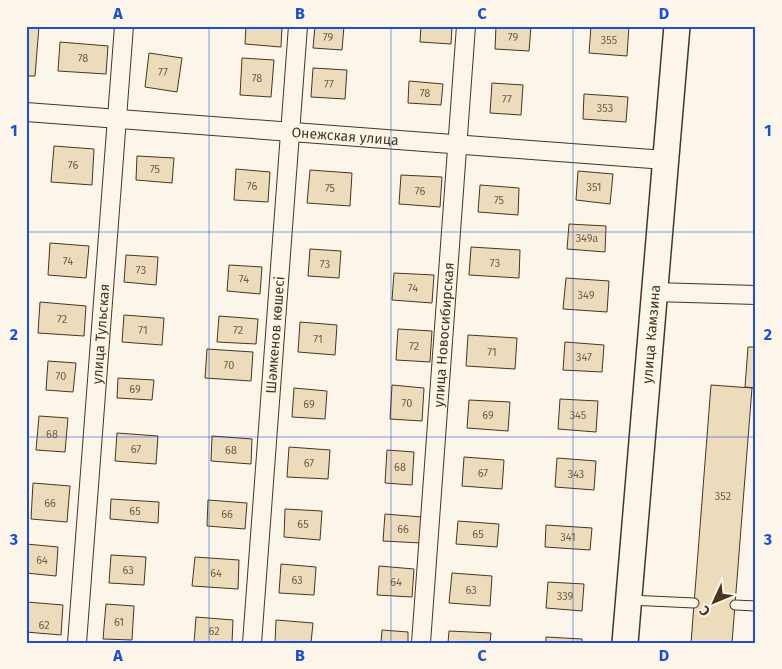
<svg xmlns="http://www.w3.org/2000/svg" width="782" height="669" font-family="'Fira Sans',sans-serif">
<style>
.building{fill:#ecdcbc;stroke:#4a3520}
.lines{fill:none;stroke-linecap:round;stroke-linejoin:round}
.service-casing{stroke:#4a3520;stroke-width:11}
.minor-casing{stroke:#4a3520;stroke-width:20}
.secondary-casing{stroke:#4a3520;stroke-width:28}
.service{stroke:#fbf6e9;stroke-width:9}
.minor{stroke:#fbf6e9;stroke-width:18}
.secondary{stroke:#fbf6e9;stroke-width:25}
.grid{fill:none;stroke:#1d4ed8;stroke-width:1;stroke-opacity:0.55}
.labels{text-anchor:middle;stroke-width:4;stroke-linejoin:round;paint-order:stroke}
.number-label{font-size:11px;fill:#725f47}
.street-label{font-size:14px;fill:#4a3520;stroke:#fbf6e9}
.neatline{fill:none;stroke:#1d4ed8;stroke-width:2}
.grid-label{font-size:16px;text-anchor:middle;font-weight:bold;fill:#1d4ed8}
</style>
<rect width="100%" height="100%" fill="#fbf6e9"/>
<g class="building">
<polygon points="26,26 39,26 35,76 26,76"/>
<polygon points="246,26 282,26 281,47 245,44"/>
<polygon points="315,26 344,26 342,50 313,48"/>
<polygon points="421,26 452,26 451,44 420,42"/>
<polygon points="496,26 531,26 529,51 495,49"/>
<polygon points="591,26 629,26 627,56 589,53"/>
<polygon points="60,42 108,46 106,74 58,71"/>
<polygon points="149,53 182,58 177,92 145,87"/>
<polygon points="242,58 274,60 271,97 240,95"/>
<polygon points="313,68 347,70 345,99 311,97"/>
<polygon points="409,81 443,84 441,105 408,103"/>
<polygon points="492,83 523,85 521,115 490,113"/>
<polygon points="584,94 628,97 626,122 583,119"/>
<polygon points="54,146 94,149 92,185 51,182"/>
<polygon points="137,156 174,158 172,183 136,180"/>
<polygon points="236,169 270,172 268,202 234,200"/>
<polygon points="310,170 352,173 350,206 307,203"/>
<polygon points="578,171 613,174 610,204 576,200"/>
<polygon points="401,175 442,177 440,207 399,204"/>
<polygon points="480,185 519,188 518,215 478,212"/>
<polygon points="569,224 606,226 605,252 567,249"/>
<polygon points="50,243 89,246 86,278 48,275"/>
<polygon points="471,247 520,250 519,278 469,275"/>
<polygon points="310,249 341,251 339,278 308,276"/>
<polygon points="126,255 158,257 156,285 124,282"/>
<polygon points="229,265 262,267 260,294 227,291"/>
<polygon points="394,273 434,275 432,303 392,300"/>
<polygon points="566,278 609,281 607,312 563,309"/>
<polygon points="40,302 86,306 84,336 38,333"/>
<polygon points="124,315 164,318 162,345 122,342"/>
<polygon points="219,316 258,319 256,344 217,342"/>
<polygon points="300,322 337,325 335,355 298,352"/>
<polygon points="398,329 432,331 430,362 396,360"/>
<polygon points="468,335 517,338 515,369 466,366"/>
<polygon points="565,342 604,345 602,372 563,370"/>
<polygon points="748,347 756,347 756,388 745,387"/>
<polygon points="207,349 253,352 251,381 205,378"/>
<polygon points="48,361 76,363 73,392 46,390"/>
<polygon points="118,378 154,380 152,400 117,398"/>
<polygon points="392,385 424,388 422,421 390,419"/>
<polygon points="711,385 752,388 732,643 691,643"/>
<polygon points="294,388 327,391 325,419 292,417"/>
<polygon points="560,399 598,401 596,432 558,429"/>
<polygon points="469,400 510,402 508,431 467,428"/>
<polygon points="39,416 68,418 65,452 36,450"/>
<polygon points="117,433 158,436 156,464 115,461"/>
<polygon points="212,436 252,439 251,464 211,461"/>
<polygon points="289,447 330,450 328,479 287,477"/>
<polygon points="387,450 414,452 412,485 385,483"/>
<polygon points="464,457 504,460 502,489 462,486"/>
<polygon points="557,458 596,461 594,490 555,487"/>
<polygon points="33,483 70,486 67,522 31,519"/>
<polygon points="111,499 159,502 158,523 110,519"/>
<polygon points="208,500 247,503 245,529 207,526"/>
<polygon points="285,509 322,511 320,540 284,537"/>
<polygon points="385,514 422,517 421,543 383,541"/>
<polygon points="458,521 499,524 497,547 456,544"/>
<polygon points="546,525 592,528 590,550 545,547"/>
<polygon points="26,544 58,547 56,576 26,573"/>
<polygon points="111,555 146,557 144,585 109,583"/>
<polygon points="195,557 239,560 238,589 192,586"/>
<polygon points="281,564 316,567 314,595 279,593"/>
<polygon points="379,566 414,569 412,597 377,595"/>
<polygon points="452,573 492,576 490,606 449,603"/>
<polygon points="548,582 584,584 582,611 546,608"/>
<polygon points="27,602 63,605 61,635 26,632"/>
<polygon points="106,604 134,606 132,640 103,639"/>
<polygon points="196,617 233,620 232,643 194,643"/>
<polygon points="276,620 313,623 311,643 275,643"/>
<polygon points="382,630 408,632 408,643 381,643"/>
<polygon points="449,631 491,633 490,643 448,643"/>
<polygon points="546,637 582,639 582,643 546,643"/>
</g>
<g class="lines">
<defs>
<g id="service">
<polyline points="629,600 694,603"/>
<polyline points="735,605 756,606"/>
</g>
<g id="minor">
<path id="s1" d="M26,112l639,48"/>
<polyline points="654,292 756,295"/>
<path id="s2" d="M77,643l47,-617"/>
<path id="s3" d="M252,643l46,-617"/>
<path id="s4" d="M421,643l45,-617"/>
</g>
<g id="secondary">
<path id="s5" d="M625,643l52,-617"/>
</g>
</defs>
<use href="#service" class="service-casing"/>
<use href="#minor" class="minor-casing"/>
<use href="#secondary" class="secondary-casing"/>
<use href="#service" class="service"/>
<use href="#minor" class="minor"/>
<use href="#secondary" class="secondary"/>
</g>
<path class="grid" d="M209,26v617M391,26v617M573,26v617M26,232h730M26,437h730"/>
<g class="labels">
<g class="number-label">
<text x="328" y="41">79</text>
<text x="513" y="41">79</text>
<text x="609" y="44">355</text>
<text x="83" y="62">78</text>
<text x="163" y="76">77</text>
<text x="257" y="82">78</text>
<text x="329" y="88">77</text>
<text x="425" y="97">78</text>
<text x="507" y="103">77</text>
<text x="605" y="112">353</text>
<text x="73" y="169">76</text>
<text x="155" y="173">75</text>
<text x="252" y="190">76</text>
<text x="594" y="191">351</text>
<text x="330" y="192">75</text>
<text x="420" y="195">76</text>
<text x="499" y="204">75</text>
<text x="587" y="242">349а</text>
<text x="68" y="265">74</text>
<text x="495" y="267">73</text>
<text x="325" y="268">73</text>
<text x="141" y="274">73</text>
<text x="244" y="283">74</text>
<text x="413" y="292">74</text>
<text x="586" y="299">349</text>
<text x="62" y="323">72</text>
<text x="143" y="334">71</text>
<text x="238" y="334">72</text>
<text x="318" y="343">71</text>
<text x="414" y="350">72</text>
<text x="492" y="356">71</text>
<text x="584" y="361">347</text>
<text x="229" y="369">70</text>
<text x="61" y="380">70</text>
<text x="135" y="393">69</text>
<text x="407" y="407">70</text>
<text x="309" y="408">69</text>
<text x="488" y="419">69</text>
<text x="578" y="419">345</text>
<text x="52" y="438">68</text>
<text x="136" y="453">67</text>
<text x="231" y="454">68</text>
<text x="309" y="467">67</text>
<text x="400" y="471">68</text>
<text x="483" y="477">67</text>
<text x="576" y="478">343</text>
<text x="723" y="500">352</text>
<text x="50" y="507">66</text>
<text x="135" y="515">65</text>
<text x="227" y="518">66</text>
<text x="303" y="528">65</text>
<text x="403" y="533">66</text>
<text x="478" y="538">65</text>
<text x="568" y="541">341</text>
<text x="42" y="564">64</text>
<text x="128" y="574">63</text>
<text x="216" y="577">64</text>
<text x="297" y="584">63</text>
<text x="396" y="586">64</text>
<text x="471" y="594">63</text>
<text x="565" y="600">339</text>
<text x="119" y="626">61</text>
<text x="44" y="629">62</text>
<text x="214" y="635">62</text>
</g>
<g class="street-label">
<text dy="5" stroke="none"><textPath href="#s1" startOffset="320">Онежская улица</textPath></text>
<text dy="5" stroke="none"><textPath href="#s2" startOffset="310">улица Тульская</textPath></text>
<text dy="5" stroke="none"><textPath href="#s4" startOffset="309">улица Новосибирская</textPath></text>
<text dy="5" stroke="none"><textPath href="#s5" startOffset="310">улица Камзина</textPath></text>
<text dy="5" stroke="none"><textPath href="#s3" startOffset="309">Шәмкенов көшесі</textPath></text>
</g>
</g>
<rect width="782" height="669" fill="none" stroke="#fbf6e9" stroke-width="55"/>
<g transform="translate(714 602) rotate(226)" stroke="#fbf6e9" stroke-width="4" paint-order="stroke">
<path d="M0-4L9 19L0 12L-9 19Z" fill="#4a3520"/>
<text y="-8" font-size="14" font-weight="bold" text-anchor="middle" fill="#4a3520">С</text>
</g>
<rect x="28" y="28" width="726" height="614" class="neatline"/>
<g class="grid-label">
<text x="118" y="19">A</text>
<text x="300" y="19">B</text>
<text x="482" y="19">C</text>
<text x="664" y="19">D</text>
<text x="14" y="136">1</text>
<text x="768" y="136">1</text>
<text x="14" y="340">2</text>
<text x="768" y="340">2</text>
<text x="14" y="545">3</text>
<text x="768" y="545">3</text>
<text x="118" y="661">A</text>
<text x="300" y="661">B</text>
<text x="482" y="661">C</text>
<text x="664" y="661">D</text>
</g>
</svg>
